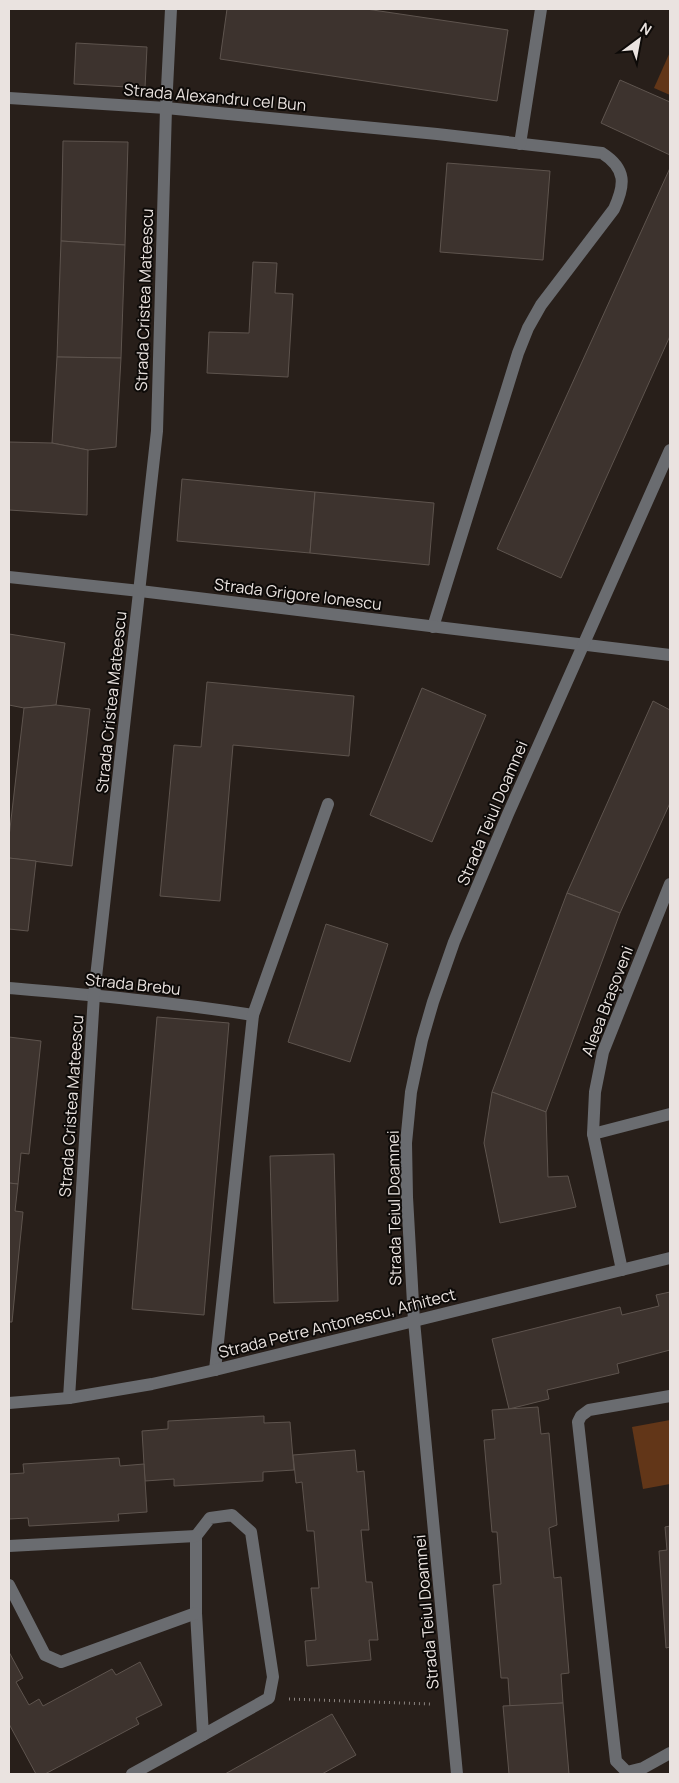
<svg xmlns="http://www.w3.org/2000/svg" width="679" height="1783" font-family="Manrope,sans-serif">
<style>
.green{fill:#623618}
.building{fill:#3d332e;stroke:#5e544e}
.lines{fill:none;stroke-linecap:round;stroke-linejoin:round}
.path{stroke:#8a837f;stroke-width:3;stroke-dasharray:1 4;stroke-linecap:butt}
.minor{stroke:#6a6c70;stroke-width:12}
.labels{text-anchor:middle;stroke-width:4;stroke-linejoin:round;paint-order:stroke}
.street-label{font-size:16px;fill:#eae3e0;stroke:#0d0a08}
</style>
<rect width="100%" height="100%" fill="#281f1a"/>
<g class="green">
<polygon points="670,52 670,95 654,88"/>
<polygon points="670,1420 670,1484 643,1489 632,1427"/>
</g>
<g class="building">
<polygon points="227,9 366,9 508,30 497,101 220,59"/>
<polygon points="76,43 147,47 145,88 74,84"/>
<polygon points="620,80 670,102 670,155 601,123"/>
<polygon points="63,141 128,142 125,245 61,241"/>
<polygon points="447,163 550,171 543,260 440,252"/>
<polygon points="670,168 670,336 561,578 497,549"/>
<polygon points="61,241 125,245 121,358 57,357"/>
<polygon points="253,262 277,263 275,293 293,294 288,377 207,373 209,332 249,333"/>
<polygon points="57,357 121,358 116,447 88,450 52,443"/>
<polygon points="9,442 52,443 88,450 87,515 9,510"/>
<polygon points="182,479 315,492 310,553 177,541"/>
<polygon points="315,492 434,503 429,565 310,553"/>
<polygon points="9,634 65,643 56,705 24,708 9,705"/>
<polygon points="207,682 354,696 349,756 233,745 220,901 160,896 174,745 201,747"/>
<polygon points="422,688 486,715 432,842 370,815"/>
<polygon points="653,701 670,710 670,803 620,913 567,893"/>
<polygon points="56,705 90,709 72,866 9,858 9,837 24,708"/>
<polygon points="9,858 36,861 28,931 9,929"/>
<polygon points="567,893 620,913 546,1112 492,1092"/>
<polygon points="326,924 388,944 350,1062 288,1042"/>
<polygon points="157,1017 229,1023 204,1315 132,1309"/>
<polygon points="9,1037 41,1041 29,1154 21,1153 18,1184 9,1183"/>
<polygon points="492,1092 546,1112 548,1177 568,1176 576,1207 500,1223 484,1143"/>
<polygon points="334,1154 338,1301 274,1303 270,1156"/>
<polygon points="9,1183 18,1184 15,1211 23,1212 12,1322 9,1322"/>
<polygon points="670,1292 670,1350 617,1364 619,1373 547,1390 549,1399 509,1409 492,1339 620,1307 622,1315 659,1306 656,1295"/>
<polygon points="538,1407 541,1434 549,1433 557,1525 549,1528 554,1578 561,1577 569,1673 561,1674 563,1703 510,1707 508,1678 501,1678 493,1585 501,1584 497,1532 492,1532 484,1440 495,1439 492,1410"/>
<polygon points="264,1416 264,1423 290,1422 294,1470 263,1472 263,1481 174,1486 174,1479 145,1481 142,1431 168,1429 168,1421"/>
<polygon points="355,1450 357,1472 364,1471 369,1530 361,1530 366,1582 372,1582 378,1640 369,1640 371,1660 307,1666 305,1641 316,1640 311,1588 319,1588 314,1531 307,1531 302,1482 296,1483 293,1455"/>
<polygon points="119,1458 120,1466 144,1464 147,1512 118,1514 119,1521 29,1526 28,1518 9,1519 9,1474 24,1473 23,1464"/>
<polygon points="670,1526 670,1647 666,1648 659,1551 667,1550 665,1527"/>
<polygon points="9,1652 23,1678 16,1682 29,1705 39,1699 43,1706 112,1669 116,1675 140,1662 162,1705 136,1718 139,1724 45,1774 36,1774 9,1724"/>
<polygon points="563,1703 569,1774 509,1774 503,1706"/>
<polygon points="332,1714 356,1755 322,1774 225,1774"/>
</g>
<g class="lines">
<polyline class="path" points="289,1699 430,1704"/>
<g class="minor">
<path d="M9,98l157,10 271,26 165,19c25,16 23,32 12,56l-73,96 -13,23 -10,25 -85,274"/>
<polyline points="520,144 541,9"/>
<polyline points="9,577 140,591 670,655"/>
<path d="M9,988c81,7 163,14 244,27"/>
<polyline points="593,1134 670,1114"/>
<polyline points="622,1270 593,1134 595,1092 603,1052 670,884"/>
<polyline points="215,1370 253,1015 328,804"/>
<polyline points="670,1396 589,1410 581,1416 578,1422 616,1761 627,1772 643,1768 670,1753"/>
<polyline points="69,1398 94,995 157,431 166,108 171,9"/>
<polyline points="9,1403 69,1398 152,1384 215,1370 670,1258"/>
<polygon points="232,1515 251,1532 273,1677 269,1698 203,1735 196,1613 196,1536 210,1518"/>
<polyline points="9,1546 196,1536"/>
<polyline points="9,1585 45,1655 61,1662 196,1613"/>
<polyline points="132,1774 203,1735"/>
<polyline points="457,1774 414,1321 407,1197 406,1143 411,1092 422,1040 433,1002 454,942 508,814 670,450"/>
</g>
</g>
<g class="labels">
<g class="street-label">
<text transform="translate(215 97) rotate(5)" y="6">Strada Alexandru cel Bun</text>
<text transform="translate(144 300) rotate(-88)" y="6">Strada Cristea Mateescu</text>
<text transform="translate(298 594) rotate(7)" y="6">Strada Grigore Ionescu</text>
<text transform="translate(111 702) rotate(-84)" y="6">Strada Cristea Mateescu</text>
<text transform="translate(492 813) rotate(-67)" y="6">Strada Teiul Doamnei</text>
<text transform="translate(133 984) rotate(6)" y="6">Strada Brebu</text>
<text transform="translate(607 1001) rotate(-69)" y="6">Aleea Brașoveni</text>
<text transform="translate(71 1106) rotate(-86)" y="6">Strada Cristea Mateescu</text>
<text transform="translate(394 1208) rotate(-91)" y="6">Strada Teiul Doamnei</text>
<text transform="translate(337 1323) rotate(-14)" y="6">Strada Petre Antonescu, Arhitect</text>
<text transform="translate(426 1612) rotate(-95)" y="6">Strada Teiul Doamnei</text>
</g>
</g>
<rect width="679" height="1783" fill="none" stroke="#eae3e0" stroke-width="20"/>
<g transform="translate(639 40) rotate(32)" stroke="#0d0a08" stroke-width="4" paint-order="stroke">
<path d="M0-4L9 19L0 12L-9 19Z" fill="#eae3e0"/>
<text y="-8" font-size="14" font-weight="bold" text-anchor="middle" fill="#eae3e0">N</text>
</g>
</svg>
